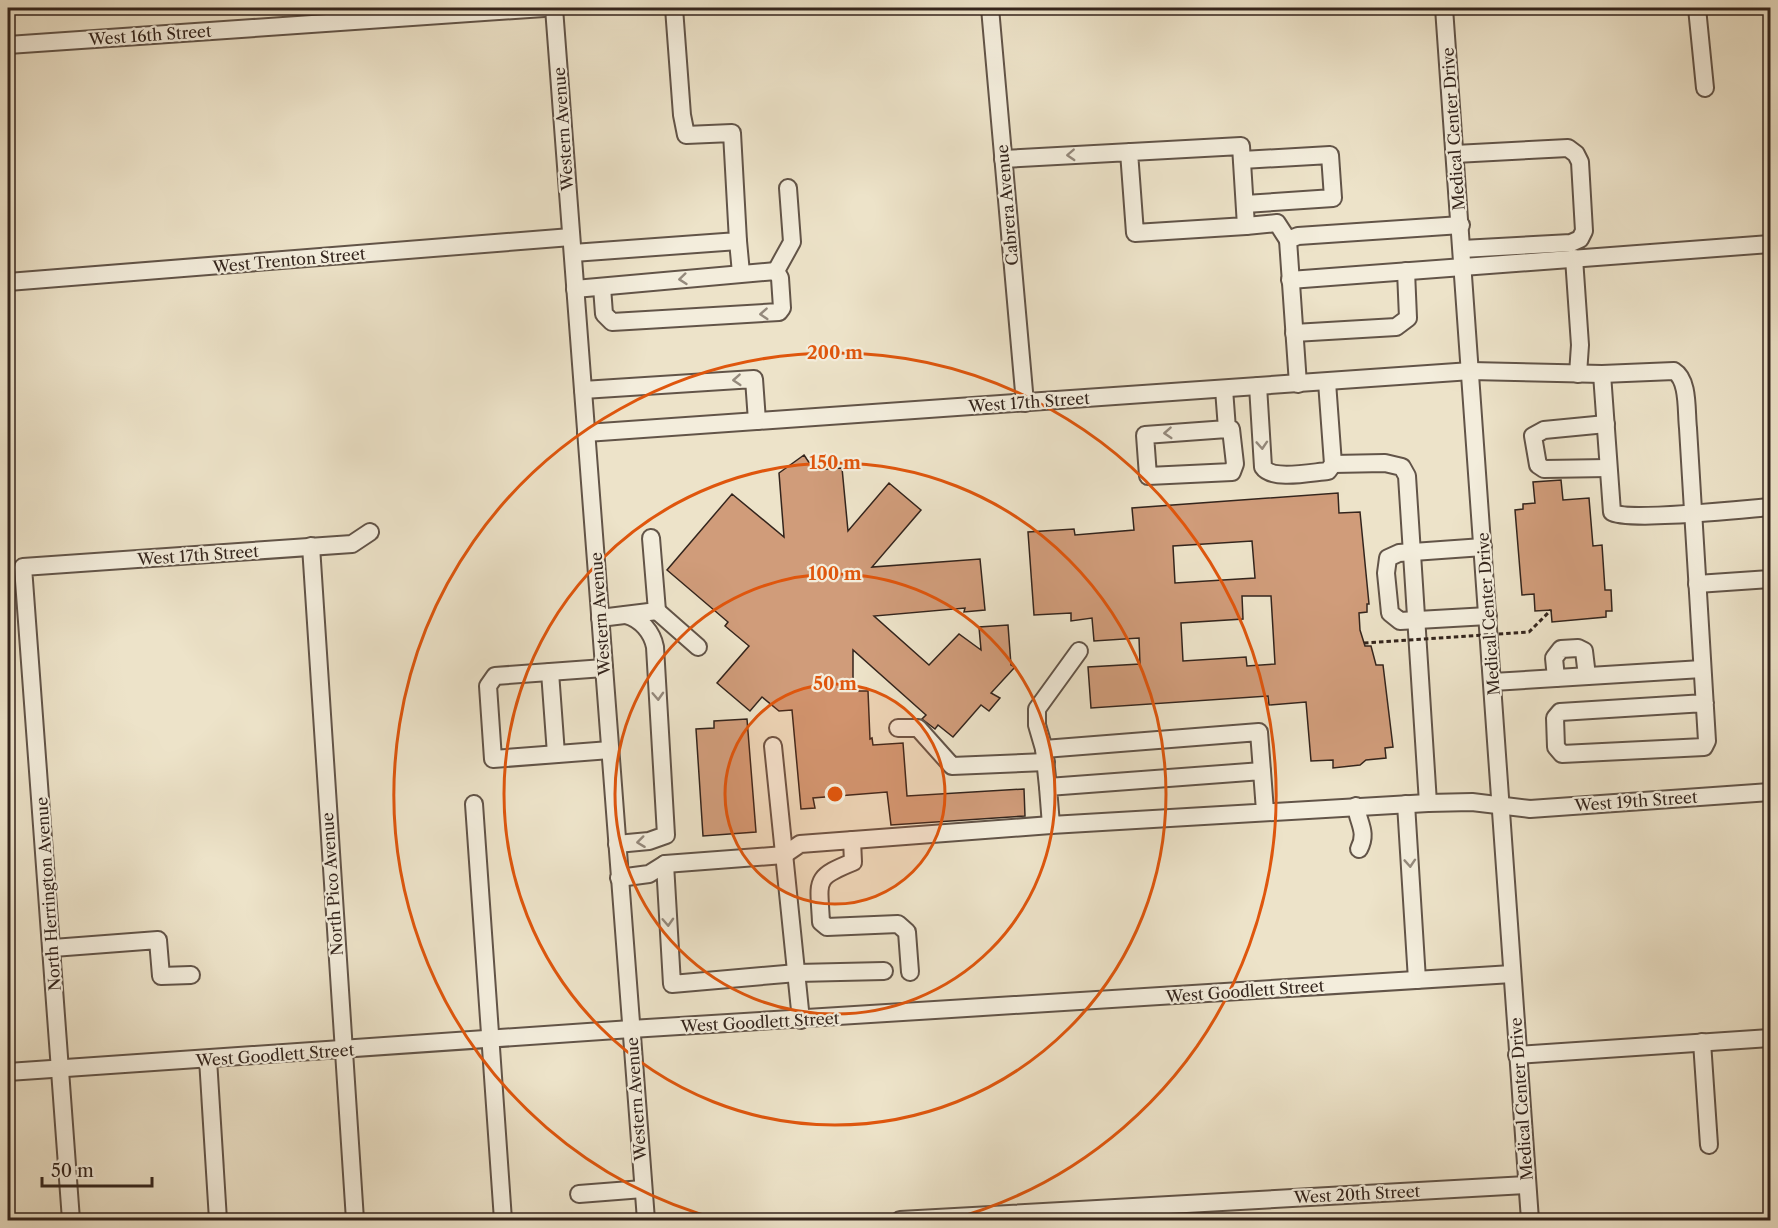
<svg xmlns="http://www.w3.org/2000/svg" width="1778" height="1228" font-family="'Libre Caslon Text',serif">
<style>
.building{fill:#d09c7a;stroke:#34251d;stroke-width:1.5;fill-rule:evenodd}
.lines{fill:none;stroke-linecap:round;stroke-linejoin:round}
.minor-casing{stroke:#625448;stroke-width:20}
.minor{stroke:#f3eddc;stroke-width:16}
.path-bridge{stroke:#34251d;stroke-width:3;stroke-dasharray:4.5 3;stroke-linecap:butt}
.oneway{stroke:#94897c}
.ring{fill:none;stroke:#df560d;stroke-width:3}
.labels{text-anchor:middle;stroke-width:4.5;stroke-linejoin:round;paint-order:stroke}
.street-label{font-size:16px;fill:#34251d;stroke:#f3eddc}
.centre{fill:#df560d;stroke:#f3eddc;stroke-width:3}
.ring-label{font-size:18px;text-anchor:middle;font-weight:bold;fill:#df560d;stroke:#f3eddc;stroke-width:4.5;stroke-linejoin:round;paint-order:stroke}
</style>
<rect width="100%" height="100%" fill="#ede3c9"/>
<filter id="stains"><feTurbulence type="fractalNoise" baseFrequency=".00333" numOctaves="4"/><feColorMatrix values="0 0 0 0 .2 0 0 0 0 .09 0 0 0 0 .02 0 0 0 .5 -.17"/></filter>
<radialGradient id="worn" r=".72"><stop offset=".6" stop-color="#630" stop-opacity="0"/><stop offset="1" stop-color="#630" stop-opacity=".3"/></radialGradient>
<g class="building">
<polygon points="804,455 814,470 842,468 848,531 889,483 921,510 872,567 980,559 985,610 964,612 965,608 874,616 929,665 959,634 981,650 979,627 1008,625 1011,665 1015,667 991,693 1000,698 989,711 981,705 953,737 938,725 935,729 922,719 926,715 853,650 853,691 868,691 870,739 872,738 873,745 903,743 907,796 1024,789 1025,816 891,825 887,792 813,798 815,808 801,809 792,710 779,711 762,697 750,711 717,683 749,646 725,626 728,622 667,570 732,494 784,537 779,473"/>
<polygon points="1561,480 1563,500 1589,498 1593,546 1602,545 1605,590 1611,590 1612,611 1606,611 1606,617 1552,622 1551,610 1535,611 1534,594 1522,595 1515,510 1523,509 1523,504 1535,503 1533,482"/>
<path d="M1338,493l1,20 21,-1 9,92h-2v8l-8,1 1,17 5,16h6l5,19h7l10,82 -8,1 1,10 -20,2 -6,5 -27,3v-8l-22,1 -5,-59 -37,3 -1,-9 -177,12 -3,-41 52,-3 -1,-26 -45,3 -2,-23 -21,3v-8l-37,2 -6,-83 46,-3 1,6 59,-5 -2,-22zM1252,541l3,37 -80,5 -2,-37zM1242,596h29l4,68 -28,2 -1,-9 -63,4 -2,-38 62,-4z"/>
<polygon points="747,719 756,832 703,836 696,729 714,728 714,721"/>
</g>
<g class="lines">
<defs>
<g id="minor">
<polyline points="554,8 646,1220"/>
<polyline points="990,8 1025,403"/>
<polyline points="1444,8 1530,1220"/>
<polyline points="1697,8 1705,88"/>
<polyline points="8,45 544,8"/>
<polyline points="1455,154 1568,148 1576,154 1580,162 1584,231 1580,239 1571,243 1462,249"/>
<polyline points="1003,159 1241,146 1246,226 1135,233 1129,152"/>
<polyline points="1242,160 1330,155 1333,198 1245,204"/>
<polyline points="1246,226 1277,223 1288,240"/>
<polyline points="738,241 741,273"/>
<polyline points="573,253 738,241 732,133 686,135 682,115 674,8"/>
<polyline points="1574,258 1580,345 1578,374"/>
<polyline points="1290,280 1770,244"/>
<polyline points="8,282 571,237"/>
<polyline points="602,287 604,314 612,322 779,312 782,308 780,278 776,271 792,242 788,188"/>
<polyline points="575,289 776,271"/>
<polyline points="1294,333 1396,327 1408,318 1406,271"/>
<path d="M1602,374l10,138c14,10 133,-3 158,-5"/>
<polyline points="1298,384 1288,240 1298,236 1461,225"/>
<path d="M1258,386l5,81c9,14 50,5 65,4l5,-7 -6,-82"/>
<polyline points="1224,389 1227,429 1231,429 1235,464 1232,472 1148,476 1145,435 1227,429"/>
<polyline points="583,390 754,379 757,421"/>
<polyline points="1606,424 1544,430 1533,436 1538,465 1544,469 1608,468"/>
<path d="M586,433l885,-62 131,3 72,-3c15,9 12,40 14,57l19,313 -3,6 -142,7 -6,-7 -1,-29 5,-6 145,-9"/>
<polyline points="1333,464 1385,463 1402,467 1407,476 1428,803"/>
<polyline points="311,546 355,1220"/>
<polyline points="1483,547 1399,553 1388,558 1386,573 1390,613 1400,621 1488,616"/>
<polyline points="1697,584 1770,579"/>
<polyline points="657,611 698,647"/>
<polyline points="600,618 657,611 651,538"/>
<polyline points="604,668 495,676 488,686 493,759 610,750"/>
<polyline points="550,672 556,754"/>
<polyline points="1556,678 1554,658 1561,649 1578,648 1584,651 1587,676"/>
<polyline points="1493,682 1702,669"/>
<polyline points="898,728 918,728 952,766 1046,762"/>
<polyline points="773,746 801,1020"/>
<polyline points="1044,749 1037,725 1037,709 1079,651"/>
<polyline points="1048,787 1044,749 1259,732 1262,771"/>
<polyline points="474,804 503,1220"/>
<polyline points="1406,804 1417,980"/>
<path d="M1356,806c2,17 12,26 3,43"/>
<polyline points="1265,811 1262,771 1048,787 1051,825 1428,803 1472,802 1530,809 1770,792"/>
<path d="M852,840l1,22c-40,16 -34,18 -32,60l6,5 71,-3 9,8 3,40"/>
<path d="M617,844l32,-3 17,-6 -11,-188c-3,-15 -14,-28 -29,-32"/>
<polyline points="665,864 672,984 797,973 884,971"/>
<polyline points="619,878 649,874 665,864 784,855 800,844 1051,825"/>
<polyline points="53,948 158,940 161,976 191,975"/>
<polyline points="1702,1042 1709,1145"/>
<polyline points="1517,1055 1770,1038"/>
<polyline points="208,1059 218,1220"/>
<polyline points="8,1072 631,1029 1512,974"/>
<polyline points="579,1194 643,1189"/>
<polyline points="71,1220 23,567 352,544 370,532"/>
<polyline points="900,1220 1527,1185"/>
</g>
</defs>
<use href="#minor" class="minor-casing"/>
<use href="#minor" class="minor"/>
<polyline class="path-bridge" points="1364,643 1529,632 1551,610"/>
</g>
<defs><path id="oneway-chevron" d="M-2-3.5L2.5 0L-2 3.5" fill="none" stroke-width="1.6" stroke-linecap="round" stroke-linejoin="round" transform="scale(1.5)"/></defs>
<g class="oneway">
<use href="#oneway-chevron" transform="translate(1071 155) rotate(177)"/>
<use href="#oneway-chevron" transform="translate(683 279) rotate(174)"/>
<use href="#oneway-chevron" transform="translate(764 314) rotate(176)"/>
<use href="#oneway-chevron" transform="translate(737 380) rotate(176)"/>
<use href="#oneway-chevron" transform="translate(1168 433) rotate(176)"/>
<use href="#oneway-chevron" transform="translate(1262 445) rotate(86)"/>
<use href="#oneway-chevron" transform="translate(658 696) rotate(87)"/>
<use href="#oneway-chevron" transform="translate(641 842) rotate(173)"/>
<use href="#oneway-chevron" transform="translate(1410 863) rotate(86)"/>
<use href="#oneway-chevron" transform="translate(668 922) rotate(87)"/>
</g>
<circle cx="835" cy="794" r="110" fill="#df560d" fill-opacity=".12"/>
<g class="ring">
<circle cx="835" cy="794" r="110"/>
<circle cx="835" cy="794" r="220"/>
<circle cx="835" cy="794" r="331"/>
<path d="M721 1220A441 441 0 1 1 949 1220"/>
</g>
<g class="labels">
<g class="street-label">
<text transform="translate(150 35) rotate(-4)" y="6">West 16th Street</text>
<text transform="translate(563 129) rotate(-94)" y="6">Western Avenue</text>
<text transform="translate(1453 129) rotate(-94)" y="6">Medical Center Drive</text>
<text transform="translate(1007 205) rotate(-95)" y="6">Cabrera Avenue</text>
<text transform="translate(289 260) rotate(-5)" y="6">West Trenton Street</text>
<text transform="translate(1029 402) rotate(-4)" y="6">West 17th Street</text>
<text transform="translate(198 555) rotate(-4)" y="6">West 17th Street</text>
<text transform="translate(600 614) rotate(-94)" y="6">Western Avenue</text>
<text transform="translate(1488 614) rotate(-94)" y="6">Medical Center Drive</text>
<text transform="translate(1636 801) rotate(-4)" y="6">West 19th Street</text>
<text transform="translate(332 884) rotate(-94)" y="6">North Pico Avenue</text>
<text transform="translate(48 894) rotate(-94)" y="6">North Herrington Avenue</text>
<text transform="translate(1245 991) rotate(-4)" y="6">West Goodlett Street</text>
<text transform="translate(760 1022) rotate(-3)" y="6">West Goodlett Street</text>
<text transform="translate(275 1055) rotate(-4)" y="6">West Goodlett Street</text>
<text transform="translate(636 1099) rotate(-94)" y="6">Western Avenue</text>
<text transform="translate(1521 1099) rotate(-94)" y="6">Medical Center Drive</text>
<text transform="translate(1357 1194) rotate(-3)" y="6">West 20th Street</text>
</g>
</g>
<circle cx="835" cy="794" r="9" class="centre"/>
<g class="ring-label">
<text x="835" y="359">200 m</text>
<text x="835" y="469">150 m</text>
<text x="835" y="580">100 m</text>
<text x="835" y="690">50 m</text>
</g>
<rect width="1778" height="1228" fill="none" stroke="#ede3c9" stroke-width="30"/>
<rect x="9" y="9" width="1760" height="1210" fill="none" stroke="#34251d" stroke-width="3"/>
<rect x="15" y="15" width="1748" height="1198" fill="none" stroke="#34251d" stroke-width="1.5"/>
<path d="M42 1177v9h110v-9" fill="none" stroke="#34251d" stroke-width="3"/>
<text x="51" y="1177" font-size="18" fill="#34251d" stroke="#f3eddc" stroke-width="4.5" paint-order="stroke">50 m</text>
<rect width="100%" height="100%" filter="url(#stains)"/>
<rect width="100%" height="100%" fill="url(#worn)"/>
</svg>
